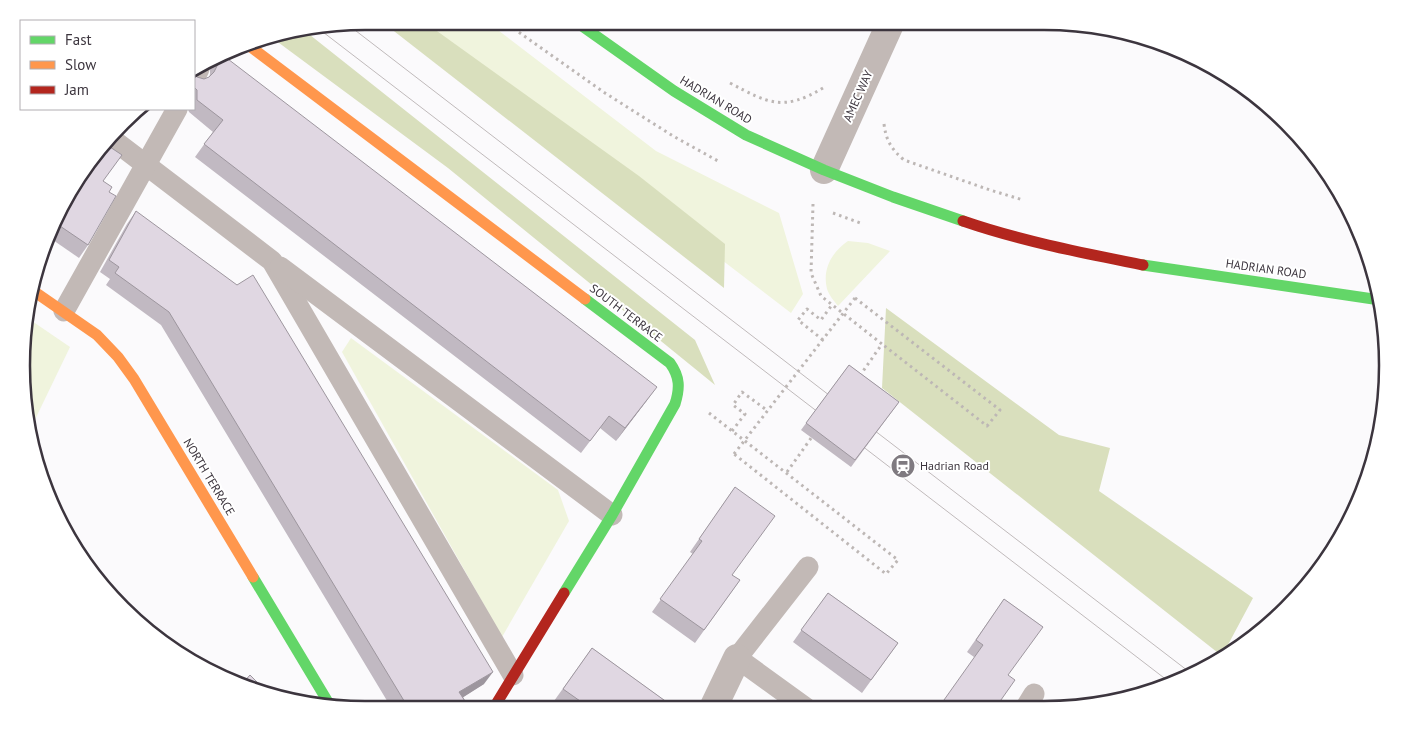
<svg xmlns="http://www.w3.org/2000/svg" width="1409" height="731" font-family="'PT Sans',sans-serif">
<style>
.green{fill:#f0f4dd}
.forest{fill:#d9dfbd}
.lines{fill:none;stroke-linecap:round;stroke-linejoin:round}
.path{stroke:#bdb7b5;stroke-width:3;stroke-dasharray:2.5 4;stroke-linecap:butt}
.lane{stroke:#c2b9b6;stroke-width:21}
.street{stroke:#c2b9b6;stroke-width:28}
.fast{stroke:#63d668;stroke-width:11}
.slow{stroke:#ff974d;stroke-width:11}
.jam{stroke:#b3261e;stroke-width:11}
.tram{stroke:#c0babb;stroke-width:1}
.path-bridge{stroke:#bdb7b5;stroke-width:3;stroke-dasharray:2.5 4;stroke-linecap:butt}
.wall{fill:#c1b9c2}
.shaded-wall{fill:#9d969e}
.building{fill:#e0d7e2;stroke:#9d969e}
.labels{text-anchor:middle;stroke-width:4;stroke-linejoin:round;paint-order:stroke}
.street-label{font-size:12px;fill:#3c353e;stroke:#fff}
.poi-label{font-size:12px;fill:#3c353e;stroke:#fff;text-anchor:start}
.rim{fill:none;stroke:#3c353e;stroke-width:2.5}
</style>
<rect width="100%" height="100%" fill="#fbfafc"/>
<g class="green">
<polygon points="410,21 486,21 656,151 779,213 803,294 791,313"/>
<path d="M848,241l20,2 22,8 -52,55c-4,-5 -9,-11 -11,-17 -5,-20 5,-37 21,-48z"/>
<polygon points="29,319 70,347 29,432 22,388"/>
<polygon points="351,338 558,490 569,521 502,637 342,352"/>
</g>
<g class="forest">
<polygon points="381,21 423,21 639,176 725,244 724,288"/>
<polygon points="305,31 695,340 715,385 448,168 271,37"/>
<polygon points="886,308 1059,435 1110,448 1099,491 1253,598 1222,656 882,388"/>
</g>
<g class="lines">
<g class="path">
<polyline points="503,21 605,93 673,136 718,161"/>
<path d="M730,83c38,20 53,29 93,5"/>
<path d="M884,124c2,16 7,25 20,36l86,30 33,10"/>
<polyline points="813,204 811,273 821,296 882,344 859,377"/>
<polyline points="833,213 863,224"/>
<polyline points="855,298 1000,410 987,426 882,344"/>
<polyline points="823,340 798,320 807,309 821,320 832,305"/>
<polyline points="709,413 898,560 886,574 734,454"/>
<polyline points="732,431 745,414 733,405 742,392 768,411"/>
<polyline points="787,472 814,434"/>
</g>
<g class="lane">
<polyline points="194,79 199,69"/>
<polyline points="112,139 272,261 513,675"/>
<polyline points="280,267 612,515"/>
<polyline points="64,311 177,109"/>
<polyline points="1026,707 1034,694"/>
<polyline points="806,708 737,658 808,567"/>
</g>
<g class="street">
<polyline points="824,170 891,22"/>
<polyline points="713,708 737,658"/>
</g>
<g class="fast">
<polyline points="575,21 674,91 746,135 824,170 893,197 963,221"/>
<polyline points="1143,265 1380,300"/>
<polyline points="253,577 331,707"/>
<path d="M564,593l48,-78 63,-111c5,-16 5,-27 -5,-41l-85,-64"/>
</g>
<g class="slow">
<polyline points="247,44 585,299"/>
<polyline points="32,290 97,335 118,357 134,379 253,577"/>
</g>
<g class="jam">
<path d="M963,221c58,20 120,32 180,44"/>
<polyline points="493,709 564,593"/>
</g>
<g class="tram">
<polyline points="347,24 838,402"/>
<polyline points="319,29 827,419"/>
<polyline points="866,424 1192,674"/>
<polyline points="853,439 1172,684"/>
</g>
<polyline class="path-bridge" points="734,454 855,298"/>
</g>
<g class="wall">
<polygon points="224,56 648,399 616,441 600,428 581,453 195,157 213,132 189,112 188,109 194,109 194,74 197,77 204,79 209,77 210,74 210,65 212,63"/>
<polygon points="79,174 103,181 109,192 88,245 79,258 50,238"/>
<polygon points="136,211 484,684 463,697 468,709 392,709 161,325 106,285 110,279 100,272 127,224"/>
<polygon points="849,365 899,402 851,467 801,430"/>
<polygon points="735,487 732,575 740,580 695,643 652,612 693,554 690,552"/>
<polygon points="828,593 898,643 862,693 793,642"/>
<polygon points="1004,599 1043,627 974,657 967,652"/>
<polygon points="592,648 675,708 564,708 554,701"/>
</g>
<g class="shaded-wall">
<polygon points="657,387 648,399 616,441 625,428"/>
<polygon points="493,672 484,684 451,705 459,692"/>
</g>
<g class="building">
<polygon points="224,56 657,387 625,428 609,416 590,441 204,144 223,120 197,100 197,90 194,87 194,74 197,77 204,79 209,77 214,72 219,62 219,59"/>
<polygon points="107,145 122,155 103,181 112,187 109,192 116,196 88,245 57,224 79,174"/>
<polygon points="136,211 237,285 253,275 493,672 459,692 469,707 466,709 409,709 169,312 115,273 119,267 109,260"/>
<polygon points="849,365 899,402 855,460 806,423"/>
<polygon points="735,487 775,516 732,575 740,580 704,630 660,599 702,541 699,539"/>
<polygon points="828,593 898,643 871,680 801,630"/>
<polygon points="1004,599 1043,627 1008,675 1015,680 996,707 939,707 983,645 976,640"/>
<polygon points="178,644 198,663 175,647"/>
<polygon points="592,648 675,708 590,708 563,689"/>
<polygon points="250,675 271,696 241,685"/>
</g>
<defs>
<symbol id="station-disc" viewBox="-11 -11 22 22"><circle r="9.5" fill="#7f7a80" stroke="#fff"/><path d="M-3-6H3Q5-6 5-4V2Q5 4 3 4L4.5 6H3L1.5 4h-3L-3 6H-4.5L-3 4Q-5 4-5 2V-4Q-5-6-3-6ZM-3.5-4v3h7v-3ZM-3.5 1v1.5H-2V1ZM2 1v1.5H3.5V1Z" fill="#fff"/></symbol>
</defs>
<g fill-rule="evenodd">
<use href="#station-disc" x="889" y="452" width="28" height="28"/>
</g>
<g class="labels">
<g class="street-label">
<text transform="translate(858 96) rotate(-66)" y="4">AMEC WAY</text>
<text transform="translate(716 100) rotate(31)" y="4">HADRIAN ROAD</text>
<text transform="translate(1266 269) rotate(8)" y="4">HADRIAN ROAD</text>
<text transform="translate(626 313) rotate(37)" y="4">SOUTH TERRACE</text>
<text transform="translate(209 477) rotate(59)" y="4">NORTH TERRACE</text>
</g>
<g class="poi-label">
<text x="920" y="470">Hadrian Road</text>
</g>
</g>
<path d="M0 0H1409V731H0ZM365 30H1044A335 335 0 0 1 1379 365V366A335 335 0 0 1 1044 701H365A335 335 0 0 1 30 366V365A335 335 0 0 1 365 30Z" fill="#fff" fill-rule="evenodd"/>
<path class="rim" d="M365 30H1044A335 335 0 0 1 1379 365V366A335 335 0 0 1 1044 701H365A335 335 0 0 1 30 366V365A335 335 0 0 1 365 30Z"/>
<rect x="20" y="20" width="175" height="90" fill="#ffffff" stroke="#b1aeb2"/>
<rect x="30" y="36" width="25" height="8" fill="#63d668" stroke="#b1aeb2"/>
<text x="65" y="45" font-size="15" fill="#3c353e">Fast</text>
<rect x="30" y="61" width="25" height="8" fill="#ff974d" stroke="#b1aeb2"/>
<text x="65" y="70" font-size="15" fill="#3c353e">Slow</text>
<rect x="30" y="86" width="25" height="8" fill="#b3261e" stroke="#b1aeb2"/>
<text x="65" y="95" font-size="15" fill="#3c353e">Jam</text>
</svg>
